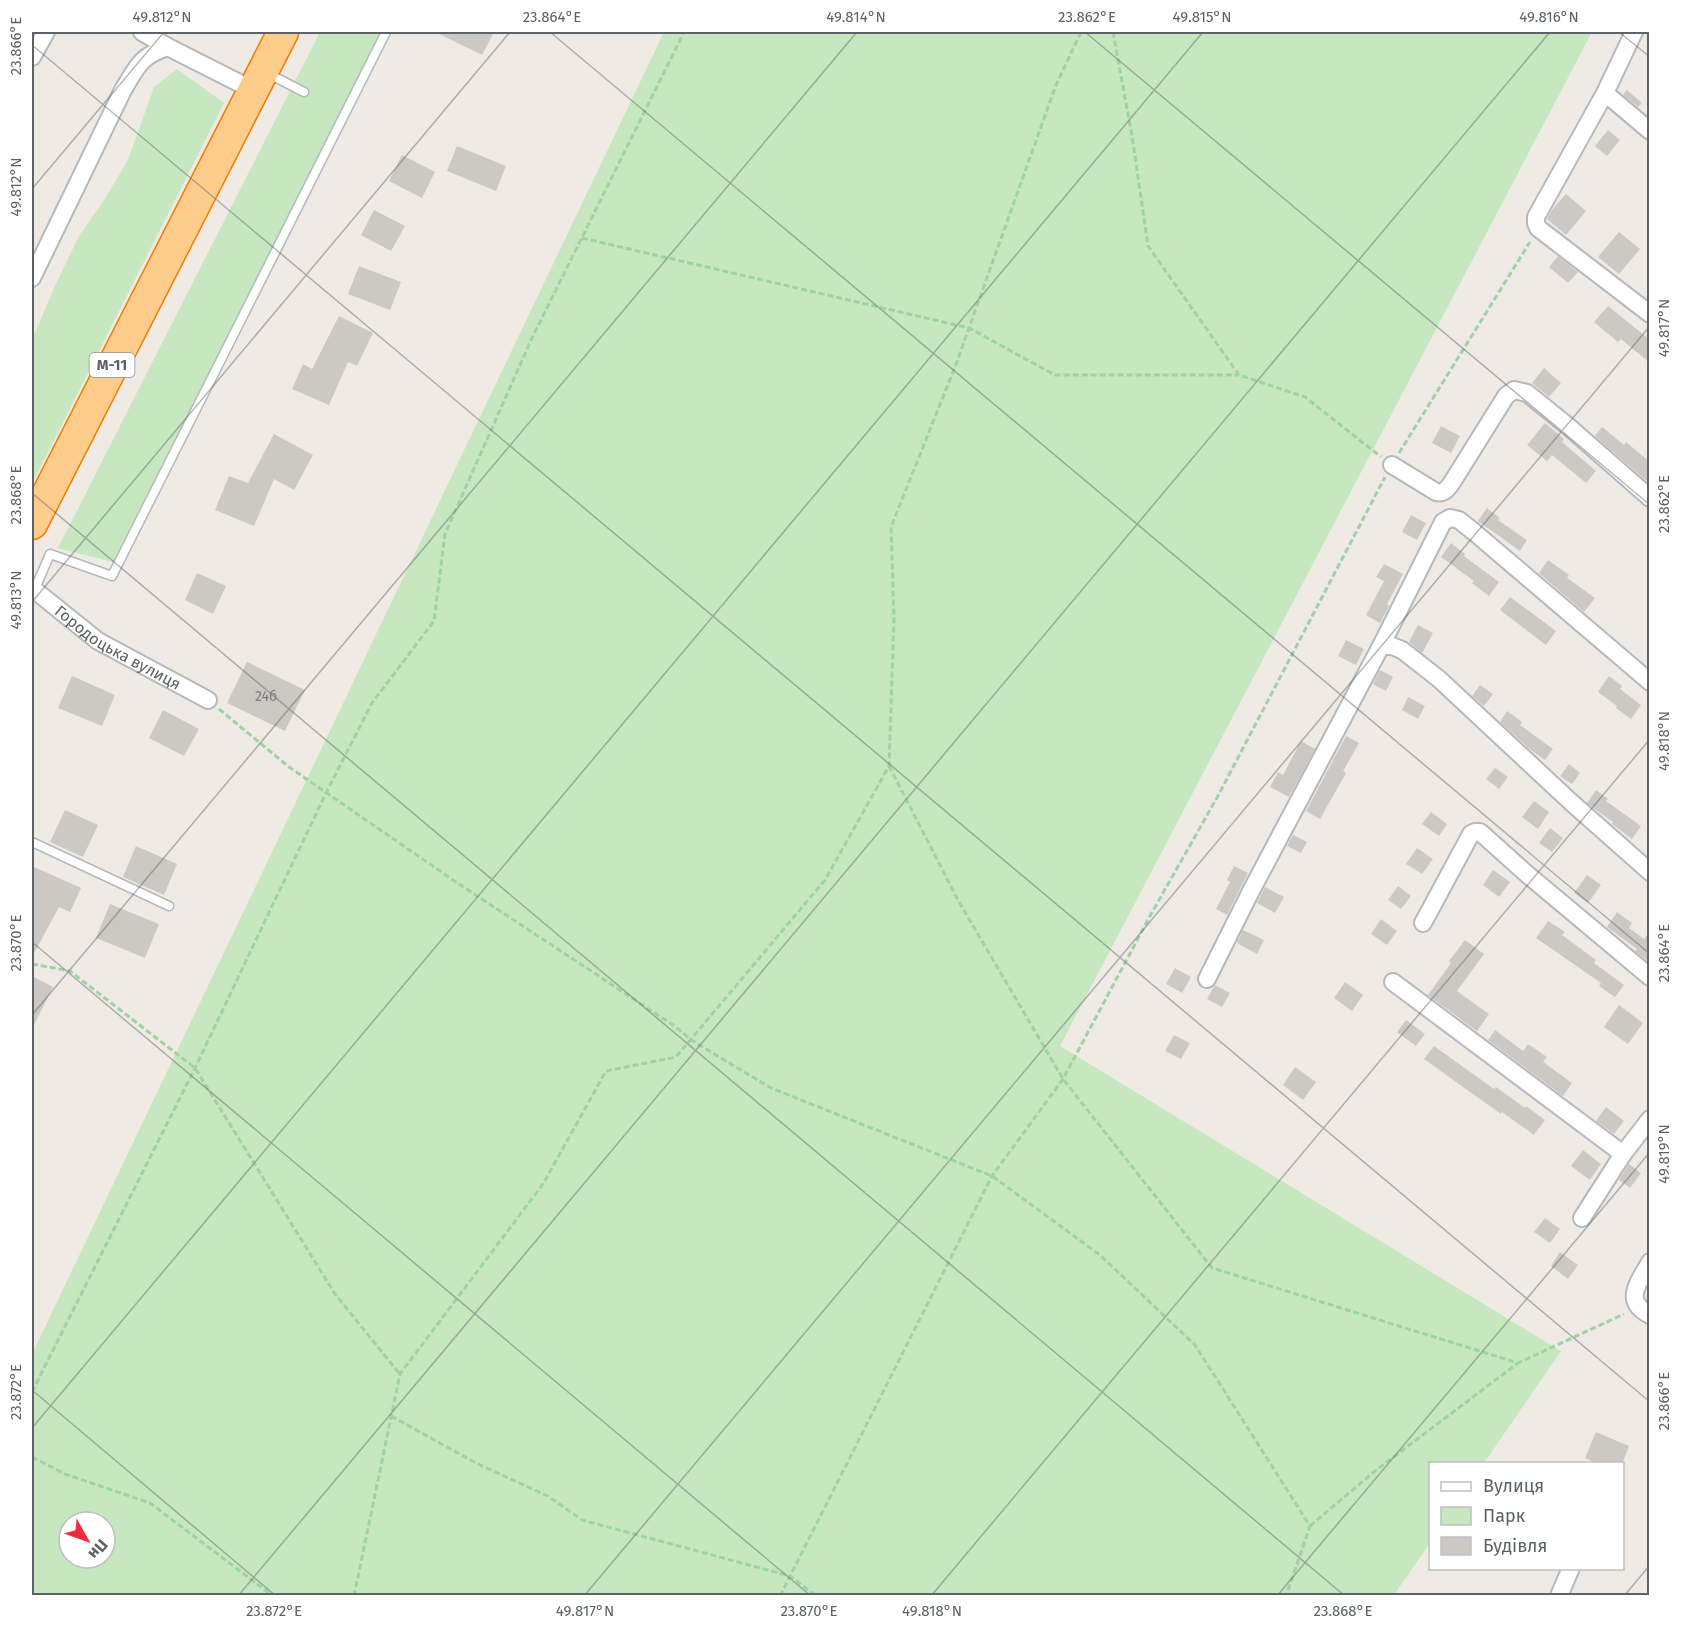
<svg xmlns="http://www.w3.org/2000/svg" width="1681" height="1627" font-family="'Fira Sans',sans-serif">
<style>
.green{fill:#c7e7c0;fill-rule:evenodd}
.building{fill:#ccc8c3}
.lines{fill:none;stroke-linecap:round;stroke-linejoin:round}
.lane-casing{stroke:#b5b8bc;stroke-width:11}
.street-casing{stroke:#b5b8bc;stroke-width:20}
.highway-casing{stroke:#f37c00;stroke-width:33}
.path{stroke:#9fd2a4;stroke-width:3;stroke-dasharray:6 3;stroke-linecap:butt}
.lane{stroke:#fff;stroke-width:8}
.street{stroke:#fff;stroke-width:16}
.highway{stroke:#ffcd8b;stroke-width:30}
.ticks{fill:none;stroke:#5c6265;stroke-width:1.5;stroke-opacity:0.45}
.labels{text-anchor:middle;stroke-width:5;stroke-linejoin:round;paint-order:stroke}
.number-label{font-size:14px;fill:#787c7c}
.shield{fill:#fff;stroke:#8d9193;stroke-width:1.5}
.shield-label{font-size:15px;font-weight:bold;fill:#5c6265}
.street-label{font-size:16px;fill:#5c6265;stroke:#fff}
.neatline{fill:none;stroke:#5c6265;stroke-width:2}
.ticks-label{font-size:15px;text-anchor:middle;fill:#5c6265}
</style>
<rect width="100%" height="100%" fill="#efebe4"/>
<g class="green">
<polygon points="320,32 386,32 113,562 58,548"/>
<path d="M664,32h928l-532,1014 501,305 -77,112 -54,1v79l-36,52h-1362v-241zM69,1522h36v36h-36z"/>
<polygon points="177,69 224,103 32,484 32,340 54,288 79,236 105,199 128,160 154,87"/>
</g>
<g class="building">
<polygon points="435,32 494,32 482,55"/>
<polygon points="1627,90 1642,103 1638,107 1623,95"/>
<polygon points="1608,130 1620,140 1607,156 1595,146"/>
<polygon points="457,146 506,166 496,191 447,171"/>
<polygon points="402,155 435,172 422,198 389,181"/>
<polygon points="1566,194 1586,211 1566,235 1547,219 1552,210"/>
<polygon points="374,210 405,226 391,251 361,235"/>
<polygon points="1619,232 1640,249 1619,274 1598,257"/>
<polygon points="1558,256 1578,272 1568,283 1549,267"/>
<polygon points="359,266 401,282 390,310 348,294"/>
<polygon points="1608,306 1650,340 1650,363 1621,339 1618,342 1594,322"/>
<polygon points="339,316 373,333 357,366 348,362 329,405 292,389 303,364 312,369"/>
<polygon points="1544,368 1561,383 1549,397 1532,383"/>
<polygon points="1545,423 1564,439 1562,442 1596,471 1586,483 1552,455 1547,461 1527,445"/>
<polygon points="1441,426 1460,436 1451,453 1432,443"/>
<polygon points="1602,427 1624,445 1626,442 1650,462 1650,484 1595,436"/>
<polygon points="274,434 313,455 294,490 274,479 254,526 215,510 229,476 248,483"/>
<polygon points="1487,508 1500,518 1498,520 1527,540 1520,551 1478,521"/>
<polygon points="1411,515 1426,523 1417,540 1402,532"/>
<polygon points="1451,543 1465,554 1464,556 1499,582 1489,596 1472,583 1474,581 1441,557"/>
<polygon points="1548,560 1569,575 1567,578 1595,598 1584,612 1539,573"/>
<polygon points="1384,564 1403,574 1387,604 1389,606 1380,623 1366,615 1384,581 1376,577"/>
<polygon points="197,573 226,586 213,614 185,600"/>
<polygon points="1510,597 1556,631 1546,645 1500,610"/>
<polygon points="1418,625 1433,633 1422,653 1409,642"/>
<polygon points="1346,640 1364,649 1356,665 1338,656"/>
<polygon points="247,662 305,690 285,731 227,703"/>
<polygon points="1380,670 1393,677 1386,691 1373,684"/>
<polygon points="72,676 115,695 102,726 58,708"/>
<polygon points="1609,676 1622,686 1620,689 1641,705 1631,719 1616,708 1617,706 1598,692"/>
<polygon points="1480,685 1493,694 1484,706 1472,696"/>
<polygon points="1408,697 1425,706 1418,719 1402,710"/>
<polygon points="163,710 199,729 184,756 149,738"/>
<polygon points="1507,711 1522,722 1520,725 1553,749 1545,760 1531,750 1500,722"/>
<polygon points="1346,736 1359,743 1343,771 1346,773 1320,819 1306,811"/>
<polygon points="1301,741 1315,749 1289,797 1270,787 1278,772 1283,775"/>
<polygon points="1569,764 1580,773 1572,784 1560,776"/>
<polygon points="1495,768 1508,777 1499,789 1486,779"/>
<polygon points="1596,790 1608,799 1606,801 1641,826 1632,839 1612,824 1613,822 1587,803"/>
<polygon points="1534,801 1549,812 1538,829 1522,817"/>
<polygon points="65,810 98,825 83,857 50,842"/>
<polygon points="1431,812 1447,824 1439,836 1422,824"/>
<polygon points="1550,828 1563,838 1552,852 1539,843"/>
<polygon points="1293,835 1307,842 1301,853 1287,846"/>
<polygon points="136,846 177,864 164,895 123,877"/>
<polygon points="1417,848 1433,859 1422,874 1406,864"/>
<polygon points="32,866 81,888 70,912 59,907 32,957"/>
<polygon points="1234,866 1248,873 1227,915 1216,909 1230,882 1227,880"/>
<polygon points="1493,870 1510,882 1499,897 1483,885"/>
<polygon points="1587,875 1601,885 1588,903 1574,893"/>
<polygon points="1398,886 1411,896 1401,909 1388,900"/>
<polygon points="1265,887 1284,897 1275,913 1257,903"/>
<polygon points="110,904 159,924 145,958 96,938"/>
<polygon points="1617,912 1632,923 1629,928 1644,939 1650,931 1650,963 1635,951 1637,949 1607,927"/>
<polygon points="1381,919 1397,931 1387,945 1371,934"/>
<polygon points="1548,921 1565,932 1562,935 1596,960 1594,963 1624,985 1615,997 1599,986 1601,983 1536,938"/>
<polygon points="1243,930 1264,940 1257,954 1237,943"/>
<polygon points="1465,940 1484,954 1457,991 1489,1014 1477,1031 1428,995 1451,963 1449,961"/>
<polygon points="1175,968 1191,977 1182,993 1166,984"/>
<polygon points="32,976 53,987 32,1029"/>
<polygon points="1345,982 1363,995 1352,1011 1334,998"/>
<polygon points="1215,985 1230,993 1222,1007 1207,999"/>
<polygon points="1619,1005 1643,1023 1628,1044 1604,1027"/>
<polygon points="1406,1020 1425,1034 1416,1046 1397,1032"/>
<polygon points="1495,1030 1523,1051 1528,1044 1547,1057 1543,1062 1572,1083 1563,1096 1488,1040"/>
<polygon points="1174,1035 1190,1043 1181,1059 1165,1051"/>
<polygon points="1434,1046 1494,1089 1496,1087 1525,1108 1526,1106 1545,1120 1534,1135 1502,1112 1501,1114 1424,1059"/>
<polygon points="1295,1067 1316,1082 1303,1100 1283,1085"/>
<polygon points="1606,1107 1624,1121 1614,1134 1596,1121"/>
<polygon points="1583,1150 1601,1164 1590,1180 1571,1166"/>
<polygon points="1629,1164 1641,1173 1630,1188 1619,1180"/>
<polygon points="1545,1218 1560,1229 1550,1243 1534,1232"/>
<polygon points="1560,1252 1578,1265 1568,1279 1551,1266"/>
<polygon points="1596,1432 1629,1446 1622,1464 1599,1464 1585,1458"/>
</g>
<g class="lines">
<defs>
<g id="lane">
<polyline points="267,73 304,92"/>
<polyline points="34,591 50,554 112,576 386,32"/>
<polyline points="32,842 169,906"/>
</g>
<g id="street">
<polyline points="142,32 168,47 253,90"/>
<polyline points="1634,32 1605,93 1536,217 1536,223 1538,228 1650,314"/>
<polyline points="32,57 46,32"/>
<polyline points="1605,93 1650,131"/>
<path d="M32,278l91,-188c14,-23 17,-34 45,-43"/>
<path d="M1392,465l44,27c8,2 11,-3 15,-8l55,-88 8,-6 13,3 42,34 81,71"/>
<path id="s1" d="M32,588l66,53 110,59"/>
<polyline points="1650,682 1474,532 1459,520 1450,518 1443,522 1381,646 1392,646 1402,650 1439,679 1572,803 1650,872"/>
<polyline points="1423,923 1471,834 1475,832 1480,832 1528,875 1650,977"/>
<polyline points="1207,979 1251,891 1381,646"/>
<polyline points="1393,982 1623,1154 1650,1119"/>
<polyline points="1582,1218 1623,1154"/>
<path d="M1650,1262c-11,20 -28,39 0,53"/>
<polyline points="1559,1596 1571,1568"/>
</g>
<polyline id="highway" points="32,524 283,32"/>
</defs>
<use href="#lane" class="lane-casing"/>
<use href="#street" class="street-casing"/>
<use href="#highway" class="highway-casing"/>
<g class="path">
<polyline points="1113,32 1132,136 1148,246 1239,375 1305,397 1381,457"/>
<polyline points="582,238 969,328 1055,375 1239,375"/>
<polyline points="1399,453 1530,242"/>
<polyline points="219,709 289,767 456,882 676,1027 691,1040 771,1088 992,1176 1100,1255 1195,1345 1310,1526 1286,1596"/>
<polyline points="889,766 959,902 1063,1079 1212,1268 1518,1363 1624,1314"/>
<polyline points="32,964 70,971 195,1068 335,1294 399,1373"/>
<polyline points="32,1392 195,1068 326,793 372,703 434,621 445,534 532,338 684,32"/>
<polyline points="391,1416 476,1463 548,1496 582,1520 790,1576 816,1596"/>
<polyline points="32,1457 65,1474 150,1503 273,1596"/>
<polyline points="1310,1526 1375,1471 1518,1363"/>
<polyline points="354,1596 400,1374 543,1184 606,1071 676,1057 825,880 889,766 894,618 891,527 955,367 1056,85 1081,32"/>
<polyline points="780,1596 992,1176 1063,1079 1150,916 1219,794 1385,477"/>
</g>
<use href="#lane" class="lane"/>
<use href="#street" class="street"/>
<use href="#highway" class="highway"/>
</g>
<path class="ticks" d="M550,32l1100,922M1085,32l565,473M1619,32l31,25M32,45l1618,1357M32,189l132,-157M32,493l1313,1103M32,602l478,-570M32,942l779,654M32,1015l825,-983M32,1390l244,206M32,1428l1171,-1396M238,1596l1312,-1564M584,1596l1066,-1270M931,1596l719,-857M1277,1596l373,-444M1624,1596l26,-31"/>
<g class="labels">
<g class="number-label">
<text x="266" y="701">24б</text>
</g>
<rect class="shield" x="89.5" y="353" width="45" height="24" rx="4.5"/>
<g class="shield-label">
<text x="112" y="370">М-11</text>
</g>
<g class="street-label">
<text dy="6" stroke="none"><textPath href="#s1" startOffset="105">Городоцька вулиця</textPath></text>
</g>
</g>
<rect width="1681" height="1627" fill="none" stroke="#ffffff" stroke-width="66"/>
<rect x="1429" y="1462" width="195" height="108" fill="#ffffff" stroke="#bec0c1" stroke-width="1.5"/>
<rect x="1441" y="1482" width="30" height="9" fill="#ffffff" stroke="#bec0c1" stroke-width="1.5"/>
<text x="1483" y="1492" font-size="18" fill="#5c6265">Вулиця</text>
<rect x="1441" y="1507" width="30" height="18" fill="#c7e7c0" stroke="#bec0c1" stroke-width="1.5"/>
<text x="1483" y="1522" font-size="18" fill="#5c6265">Парк</text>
<rect x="1441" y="1537" width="30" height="18" fill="#ccc8c3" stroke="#bec0c1" stroke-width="1.5"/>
<text x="1483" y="1552" font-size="18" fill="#5c6265">Будівля</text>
<g transform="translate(87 1540) rotate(130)"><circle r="28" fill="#ffffff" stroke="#bec0c1" stroke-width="1.5"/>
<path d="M0-4.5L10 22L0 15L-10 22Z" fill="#ed2c3f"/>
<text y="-9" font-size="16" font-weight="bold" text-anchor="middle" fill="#5c6265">Пн</text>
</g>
<rect x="33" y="33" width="1615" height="1561" class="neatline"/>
<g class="ticks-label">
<text x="162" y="22">49.812°N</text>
<text x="552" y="22">23.864°E</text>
<text x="856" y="22">49.814°N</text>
<text x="1087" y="22">23.862°E</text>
<text x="1202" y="22">49.815°N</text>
<text x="1549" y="22">49.816°N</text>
<text transform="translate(16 46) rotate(-90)" y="5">23.866°E</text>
<text transform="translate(16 187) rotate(-90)" y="5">49.812°N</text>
<text transform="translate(1664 328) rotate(-90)" y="5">49.817°N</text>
<text transform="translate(16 495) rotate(-90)" y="5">23.868°E</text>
<text transform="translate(1664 504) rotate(-90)" y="5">23.862°E</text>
<text transform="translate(16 600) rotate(-90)" y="5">49.813°N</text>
<text transform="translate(1664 741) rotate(-90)" y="5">49.818°N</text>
<text transform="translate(16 943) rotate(-90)" y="5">23.870°E</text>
<text transform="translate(1664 953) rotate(-90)" y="5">23.864°E</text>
<text transform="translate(1664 1154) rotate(-90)" y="5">49.819°N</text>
<text transform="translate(16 1392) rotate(-90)" y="5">23.872°E</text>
<text transform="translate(1664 1401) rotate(-90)" y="5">23.866°E</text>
<text x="274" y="1616">23.872°E</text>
<text x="585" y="1616">49.817°N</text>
<text x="809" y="1616">23.870°E</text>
<text x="932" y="1616">49.818°N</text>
<text x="1343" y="1616">23.868°E</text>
</g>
</svg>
